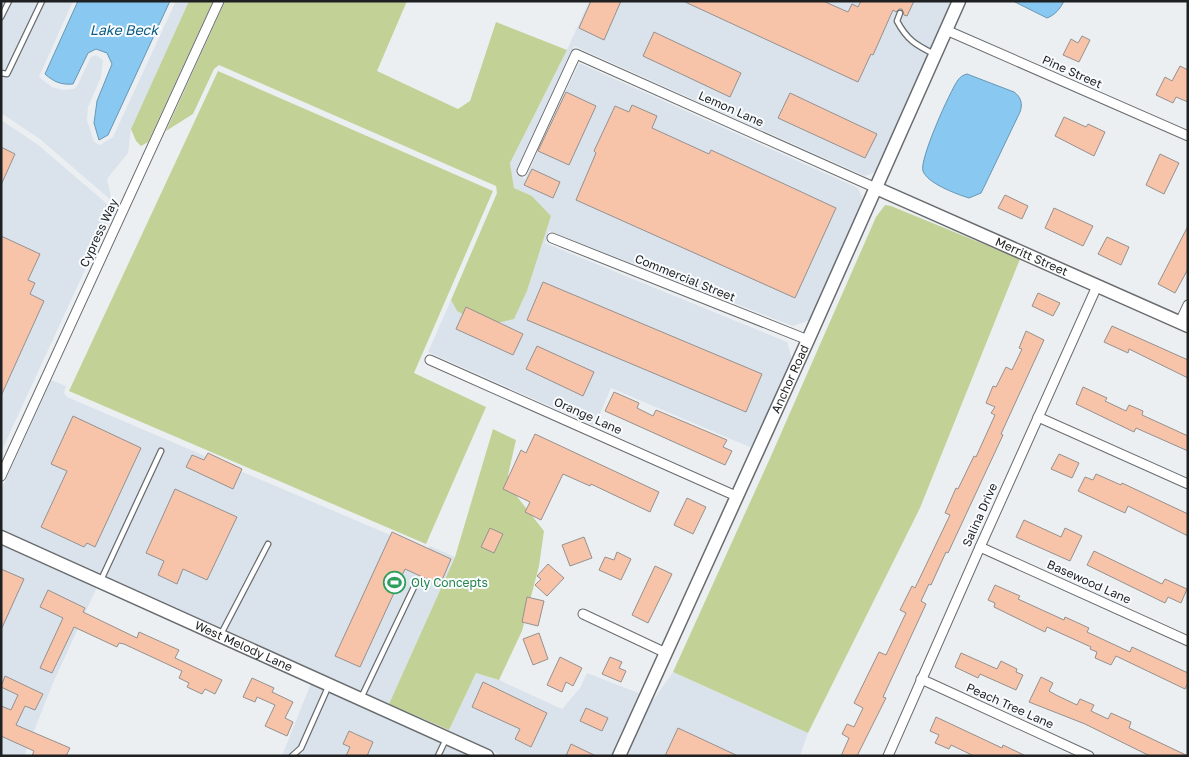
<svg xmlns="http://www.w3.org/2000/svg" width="1189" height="757" font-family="'Golos Text',sans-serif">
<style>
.built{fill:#dae3ec}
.green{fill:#c2d297}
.water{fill:#88c8f1;stroke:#6896b3}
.building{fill:#f7c3a9;stroke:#95918f}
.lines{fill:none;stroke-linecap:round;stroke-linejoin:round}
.lane-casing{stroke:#696c6e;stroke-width:7}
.street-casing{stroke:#696c6e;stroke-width:11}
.secondary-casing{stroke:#696c6e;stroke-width:15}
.lane{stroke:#fff;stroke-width:4.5}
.street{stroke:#fff;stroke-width:9}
.secondary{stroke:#fff;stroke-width:12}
.labels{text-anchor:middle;stroke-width:4;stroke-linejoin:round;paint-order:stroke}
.street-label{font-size:12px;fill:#1f2021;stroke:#f9fcff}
.leisure-label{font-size:12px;fill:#27864d;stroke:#f9fcff;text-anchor:start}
.water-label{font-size:14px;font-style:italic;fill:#0d5d83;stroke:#f9fcff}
</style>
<rect width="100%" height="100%" fill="#eceff2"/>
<g class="built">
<polygon points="1,1 73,1 39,77 52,87 63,90 74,89 77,86 91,57 96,55 103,60 101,77 88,107 87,120 94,142 100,145 113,137 176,1 189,1 131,129 128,153 107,179 112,201 40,139 1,113"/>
<polygon points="589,1 953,1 881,168 873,173 865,176 574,46 515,174 525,179 579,63 858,188 864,203 810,320 793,326 549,231 545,243 787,342 793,363 752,448 611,388 595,426 428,352 451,300 457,311 514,319 527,291 551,216 532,196 514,188 510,163 567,50"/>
<polygon points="1,120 37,144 113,209 1,452"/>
<polygon points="51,380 66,386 64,393 67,397 423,549 428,549 430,546 455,557 389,704 1,530 1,490"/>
<polygon points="1,544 97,587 53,683 24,756 1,756"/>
<polygon points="673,672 808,733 800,756 626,756 652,698 654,699"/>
<polygon points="476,673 499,680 562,709 580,688 587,673 641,694 613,756 503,756 424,720 449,730"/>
<polygon points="311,683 358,704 471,756 282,756"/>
</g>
<g class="green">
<polygon points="189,1 213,1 148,142 141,146 136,141 131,129"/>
<polygon points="225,1 407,1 377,71 458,109 470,101 496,22 567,50 510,163 514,188 532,196 551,216 527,291 514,319 484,326 457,311 451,300 497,193 496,186 219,65 214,69 193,114 166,131"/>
<polygon points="218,71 493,191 414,373 486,407 426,544 69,391"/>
<polygon points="885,205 891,206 1020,259 920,508 808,733 673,672 771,456 876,217"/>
<polygon points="493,429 516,440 508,475 515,494 544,531 539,566 522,631 499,680 476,673 449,730 389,704 455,557"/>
</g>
<g class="water">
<path d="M78,1h92l-62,134 -9,5 -5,-17 3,-22 15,-37 -5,-11 -11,-4 -8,4 -15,31c-12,1 -19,-2 -28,-10z"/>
<path d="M1013,1h51c-4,8 -9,14 -17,17z"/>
<path d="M967,74l47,18c7,5 9,12 6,20l-35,73 -4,8 -12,5c-13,-4 -42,-15 -46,-27 -4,-11 27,-80 35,-91 2,-3 5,-5 9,-6z"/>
</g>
<g class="building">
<polygon points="591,1 621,1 604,40 579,28"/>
<polygon points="683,1 823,1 848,12 852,4 858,7 861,1 914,1 907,16 904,15 902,9 899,9 896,12 893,10 873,55 871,54 858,82"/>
<polygon points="654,32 741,73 730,97 643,56"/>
<polygon points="1082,36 1090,40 1079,62 1063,55 1071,39 1078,43"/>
<polygon points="1180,66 1188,70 1188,102 1176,97 1173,103 1156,95 1165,77 1172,81"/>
<polygon points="566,92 596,106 569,165 538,151"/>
<polygon points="790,93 877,134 865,158 778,118"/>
<polygon points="632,105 657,116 652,128 709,154 711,150 836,208 795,298 576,200 596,153 594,151 615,106 629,112"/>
<polygon points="1064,117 1086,127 1088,124 1105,132 1094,156 1055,136"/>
<polygon points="1,147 15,154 1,185"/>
<polygon points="1160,154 1179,163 1164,194 1146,185"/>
<polygon points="532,169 560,182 553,198 524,185"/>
<polygon points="1005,195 1028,206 1022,219 998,208"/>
<polygon points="1054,208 1093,226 1083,246 1045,228"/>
<polygon points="1188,226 1188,269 1175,293 1158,284"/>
<polygon points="1,236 40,254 28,280 35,283 30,294 44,301 1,396"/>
<polygon points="1107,237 1129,247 1121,265 1098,254"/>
<polygon points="543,282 762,374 746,412 527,320"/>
<polygon points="1038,293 1060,303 1053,316 1032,306"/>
<polygon points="466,307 523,334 513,355 456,329"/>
<polygon points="1112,326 1188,360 1188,378 1129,349 1128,353 1104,342"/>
<polygon points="1026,331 1044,340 1001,434 1003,435 948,553 946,552 931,585 929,584 921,601 926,604 883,697 886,698 857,756 841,756 849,738 842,734 847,724 854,727 863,708 854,703 879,652 886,655 906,613 900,610 912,586 915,588 950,515 945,513 956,488 958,489 974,456 976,457 995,415 991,413 995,407 986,403 993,386 996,387 1006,367 1012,370 1022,349 1019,348"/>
<polygon points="537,346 594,372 583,396 526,369"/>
<polygon points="1083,387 1107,398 1105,401 1126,411 1129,405 1143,411 1142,415 1188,436 1188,451 1136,428 1134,432 1076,404"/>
<polygon points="614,392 639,403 637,408 653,416 656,410 727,440 723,447 732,451 725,465 605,411"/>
<polygon points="73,416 141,448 95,547 87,543 84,547 41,527 67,471 51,464"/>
<polygon points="535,434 659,492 650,512 591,484 590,486 563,474 541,520 525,512 530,502 503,489 521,450 526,453"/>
<polygon points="208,453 242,469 233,489 186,467 192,455 204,460"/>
<polygon points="1059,454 1079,463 1072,478 1051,469"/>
<polygon points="1096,474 1121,485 1122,483 1188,514 1188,536 1128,506 1125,513 1078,491 1085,477 1093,480"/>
<polygon points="175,489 237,517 207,580 183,569 177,584 158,575 164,561 146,553"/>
<polygon points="687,498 706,507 693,534 674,525"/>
<polygon points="1024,520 1061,537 1065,528 1082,536 1070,561 1016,537"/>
<polygon points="490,528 503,534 494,553 481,547"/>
<polygon points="392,532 451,559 440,585 405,569 360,667 335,656"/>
<polygon points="584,537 592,558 570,566 562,545"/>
<polygon points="1094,551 1162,584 1165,579 1187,589 1181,603 1168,597 1165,603 1087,565"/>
<polygon points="617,552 631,559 621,580 599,570 605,557 614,560"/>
<polygon points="548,564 564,578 547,596 535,585 541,579 537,576"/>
<polygon points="655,566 672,574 648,623 632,615"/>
<polygon points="1,569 24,579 1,630"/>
<polygon points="995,585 1020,596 1018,599 1064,620 1065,617 1089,628 1087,632 1130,652 1132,647 1188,673 1188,683 1185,689 1116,656 1111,665 1095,658 1097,652 1090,649 1091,647 1047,627 1045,632 994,607 995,603 988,600"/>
<polygon points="48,590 85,608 83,612 137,638 139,632 179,650 175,658 222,680 215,694 205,689 202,694 187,687 189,683 179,678 182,671 124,644 119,643 117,647 74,627 52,673 40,668 63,618 40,607"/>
<polygon points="527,597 544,601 538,626 522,622"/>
<polygon points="539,633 548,659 533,665 523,639"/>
<polygon points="961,653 997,669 1001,661 1017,669 1016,672 1023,675 1016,690 980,674 978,678 955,667"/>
<polygon points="560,657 582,668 573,686 566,682 562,692 547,685"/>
<polygon points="610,657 622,662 619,668 626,671 621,682 602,674"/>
<polygon points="5,676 43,694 35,710 25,706 16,725 70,748 66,756 32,756 34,751 1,736 1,706 11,710 18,695 1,687"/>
<polygon points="1041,677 1053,683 1049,691 1056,695 1077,705 1080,699 1094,705 1091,711 1108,719 1111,713 1131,722 1129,728 1188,756 1150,756 1085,724 1029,702"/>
<polygon points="252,678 274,688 272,692 293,702 285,718 293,722 287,736 265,726 275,705 257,697 255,702 243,697"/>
<polygon points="483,682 547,713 531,747 515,739 520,729 472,707"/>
<polygon points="586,708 608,718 602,731 580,721"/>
<polygon points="936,717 1002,748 1003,745 1026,756 974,756 951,745 949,749 935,743 939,735 930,731"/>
<polygon points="678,728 738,756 665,756"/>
<polygon points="349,731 373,742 367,756 346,756 350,747 343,744"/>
<polygon points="571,744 596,756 566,756"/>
</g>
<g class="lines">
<defs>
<g id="lane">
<path d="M900,13l-3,8c10,19 19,24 37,33"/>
<polyline points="1,17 9,1"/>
<polyline points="1,73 7,74 9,70 42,1"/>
<polyline points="101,580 161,451"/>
<polyline points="221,634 268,544"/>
<polyline points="361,698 415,585"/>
<polyline points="292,756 301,748 329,685"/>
<polyline points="438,756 446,739"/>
</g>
<g id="street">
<polyline points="946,30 1188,136"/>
<polyline points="522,171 576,54 876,188"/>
<polyline points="552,238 808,340"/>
<polyline points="1180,322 1188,305"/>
<polyline points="430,360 736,496"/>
<polyline points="1038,417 1188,484"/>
<polyline points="1,476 219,1"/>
<polyline points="980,547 1188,641"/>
<polyline points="583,614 666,653"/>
<polyline points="921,679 1089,756"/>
<polyline points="888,756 980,547 1097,286"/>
</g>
<g id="secondary">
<path id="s1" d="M876,188l312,138"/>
<path id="s2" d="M1,537l486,219"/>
<path id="s3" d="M619,756l189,-416 151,-339"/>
</g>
</defs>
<use href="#lane" class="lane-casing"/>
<use href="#street" class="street-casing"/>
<use href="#secondary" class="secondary-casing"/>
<use href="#lane" class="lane"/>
<use href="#street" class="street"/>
<use href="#secondary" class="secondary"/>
</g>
<defs>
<symbol id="stadium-ring" viewBox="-11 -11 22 22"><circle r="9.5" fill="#f9fcff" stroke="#2e9e5b" stroke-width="1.5"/><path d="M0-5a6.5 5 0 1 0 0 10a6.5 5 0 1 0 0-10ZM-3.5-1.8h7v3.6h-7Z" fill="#2e9e5b"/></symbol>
</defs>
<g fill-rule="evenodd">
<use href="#stadium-ring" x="382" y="570" width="25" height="25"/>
</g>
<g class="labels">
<g class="street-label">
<text transform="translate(1072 72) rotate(24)" y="4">Pine Street</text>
<text transform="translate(731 109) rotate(24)" y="4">Lemon Lane</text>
<text transform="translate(99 233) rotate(-65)" y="4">Cypress Way</text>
<text dy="4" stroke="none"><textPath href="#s1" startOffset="170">Merritt Street</textPath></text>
<text transform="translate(685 278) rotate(22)" y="4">Commercial Street</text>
<text dy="4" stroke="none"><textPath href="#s3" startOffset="414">Anchor Road</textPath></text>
<text transform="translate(588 416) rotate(24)" y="4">Orange Lane</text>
<text transform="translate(980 515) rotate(-66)" y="4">Salina Drive</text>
<text transform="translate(1089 582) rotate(24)" y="4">Basewood Lane</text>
<text dy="4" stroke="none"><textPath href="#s2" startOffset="266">West Melody Lane</textPath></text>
<text transform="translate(1010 706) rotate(24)" y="4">Peach Tree Lane</text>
</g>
<g class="leisure-label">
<text x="411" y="587">Oly Concepts</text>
</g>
<g class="water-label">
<text x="124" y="35">Lake Beck</text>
</g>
</g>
<rect width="1189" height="757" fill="none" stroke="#1f2021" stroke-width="5"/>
</svg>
